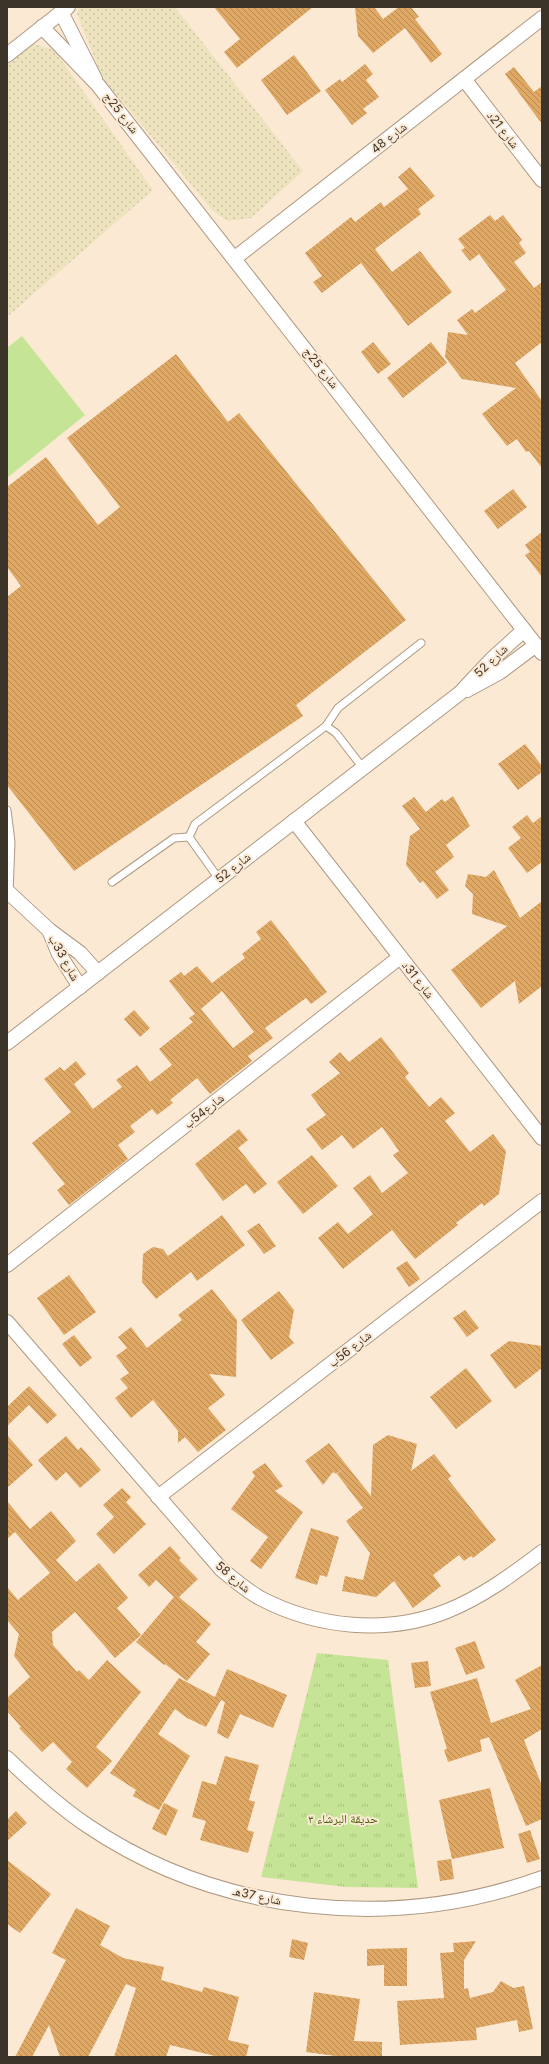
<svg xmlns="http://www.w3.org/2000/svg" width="549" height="2064" font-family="Inter,'Noto Naskh Arabic',sans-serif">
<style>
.grass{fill:url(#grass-tufts)}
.sand{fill:url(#sand-dots)}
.garden{fill:#c6e496}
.building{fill:url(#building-back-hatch);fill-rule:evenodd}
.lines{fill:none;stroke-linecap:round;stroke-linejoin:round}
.lane-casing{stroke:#ae9980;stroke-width:9}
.street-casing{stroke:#ae9980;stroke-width:16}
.lane{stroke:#fff;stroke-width:7}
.street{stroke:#fff;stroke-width:14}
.labels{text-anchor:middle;stroke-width:4;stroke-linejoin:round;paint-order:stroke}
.street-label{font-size:12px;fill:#3c3329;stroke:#fce9d4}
.park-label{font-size:12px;fill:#476009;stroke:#fce9d4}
</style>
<defs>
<pattern id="grass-tufts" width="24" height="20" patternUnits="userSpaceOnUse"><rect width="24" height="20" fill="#c6e496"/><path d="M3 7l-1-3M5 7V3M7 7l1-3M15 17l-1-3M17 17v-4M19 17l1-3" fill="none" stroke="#abc481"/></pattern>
<pattern id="sand-dots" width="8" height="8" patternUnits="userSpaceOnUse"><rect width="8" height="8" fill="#ede3be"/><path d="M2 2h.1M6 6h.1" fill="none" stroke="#ccc3a3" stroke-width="1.8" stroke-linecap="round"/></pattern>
<pattern id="building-back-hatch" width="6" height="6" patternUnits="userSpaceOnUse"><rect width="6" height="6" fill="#dfa865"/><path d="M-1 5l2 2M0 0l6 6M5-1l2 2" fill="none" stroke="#b68953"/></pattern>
</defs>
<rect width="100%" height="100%" fill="#fce9d4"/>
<polygon class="grass" points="317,1653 388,1660 418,1888 346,1887 261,1877"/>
<g class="sand">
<polygon points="79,7 175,7 303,171 251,218 227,221 213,211 102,77 77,14"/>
<polygon points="31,43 54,50 153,190 7,317 7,63"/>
</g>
<polygon class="garden" points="22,336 85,415 7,478 7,348"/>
<g class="building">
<polygon points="214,7 313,7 237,68 224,52 240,39"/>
<polygon points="355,7 374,7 383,19 399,7 411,7 419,17 415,19 442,54 431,63 405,28 373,53 358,36"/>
<polygon points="294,55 321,91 287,115 261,80"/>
<polygon points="365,64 373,74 366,80 379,97 363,109 367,113 352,125 325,90 340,79 342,82"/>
<polygon points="514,67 534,92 542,86 542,124 505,74"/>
<polygon points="410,167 435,196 418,209 421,214 375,249 392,272 420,251 452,292 408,326 361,263 322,293 313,282 322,276 305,253 351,217 355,222 381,202 384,207 408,189 398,177"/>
<polygon points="490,215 495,221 503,215 522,240 519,243 526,253 514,262 534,288 542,282 542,342 515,363 542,401 542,468 529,451 526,452 517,439 507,446 482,414 516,388 462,379 445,357 448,332 468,335 457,320 472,309 475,313 506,290 479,254 470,261 461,250 465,248 458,239"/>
<polygon points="373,342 391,364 378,374 361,352"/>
<polygon points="431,342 447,363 403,398 387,378"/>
<polygon points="176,354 228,422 239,413 406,620 296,705 303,716 74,871 7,785 7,597 21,586 7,567 7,487 46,457 98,525 120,507 67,438"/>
<polygon points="513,489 527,507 498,529 484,511"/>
<polygon points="542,532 542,577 525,555 530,552 525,545"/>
<polygon points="525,744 542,766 542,772 518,790 498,764"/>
<polygon points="453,796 470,826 446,845 454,857 435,872 449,890 437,899 423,881 420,883 406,865 410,836 420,829 402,806 414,797 426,812 442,799 445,802"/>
<polygon points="527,815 533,823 542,816 542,862 527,873 508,848 521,838 512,827"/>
<polygon points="494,870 520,918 542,901 542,986 519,1004 515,981 481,1008 451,970 507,926 472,914 473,894 465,886 468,874 486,877"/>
<path d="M271,920l56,72 -16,12 -5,-6 -41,30 8,10 -25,18 4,5 -42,33 -13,-16 -27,22 3,3 -16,12 -5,-6 -22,17 5,6 -17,13 10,14 -59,46 -12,-15 8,-6 -33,-41 39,-31 -27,-33 16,-12 4,4 12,-10 10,13 -12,10 19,25 29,-22 -6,-7 21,-15 13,17 22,-17 -13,-16 34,-27 -4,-4 6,-4 -26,-33 12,-9 3,4 13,-10 15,17 33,-25 -3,-4 19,-15 -5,-7zM222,991l32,41 -21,16 -32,-39z"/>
<polygon points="134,1010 150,1028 140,1037 124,1019"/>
<polygon points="381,1037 409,1073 405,1077 429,1107 441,1097 455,1113 445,1121 470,1152 493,1134 506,1151 499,1194 484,1206 482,1203 456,1223 458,1225 415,1259 392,1230 343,1269 318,1238 338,1222 348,1234 373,1214 353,1188 370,1175 382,1193 408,1173 393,1155 399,1151 382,1127 353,1149 342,1135 322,1150 306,1129 326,1115 311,1095 340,1073 329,1062 340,1052 349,1062"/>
<polygon points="239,1129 248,1140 238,1148 267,1184 254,1194 246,1184 223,1201 195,1164"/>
<polygon points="312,1155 338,1186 303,1214 277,1182"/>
<polygon points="222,1215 245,1245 197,1281 191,1272 156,1299 142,1282 143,1254 153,1247 163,1249 168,1256"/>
<polygon points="259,1223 276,1246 264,1254 247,1231"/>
<polygon points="407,1261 420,1279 409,1287 396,1268"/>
<polygon points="69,1275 96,1312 64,1335 37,1298"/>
<polygon points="212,1289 237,1320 236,1377 209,1374 225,1395 208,1408 226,1430 198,1452 185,1437 178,1443 178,1431 153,1400 131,1418 115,1398 128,1388 120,1379 129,1373 116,1356 127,1348 118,1337 131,1327 147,1348 182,1320 178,1315"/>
<polygon points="279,1291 294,1310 289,1337 294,1343 271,1360 241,1320"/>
<polygon points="465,1310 479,1328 467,1337 453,1318"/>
<polygon points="74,1335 92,1358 80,1367 62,1344"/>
<polygon points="509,1341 542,1346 542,1368 515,1389 490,1355"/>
<polygon points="466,1368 492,1401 456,1429 430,1397"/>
<polygon points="29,1386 57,1415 47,1424 29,1405 7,1426 7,1407"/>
<polygon points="7,1435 33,1465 7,1488"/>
<polygon points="388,1435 417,1444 411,1471 434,1454 451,1476 448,1479 496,1540 473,1558 471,1556 464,1561 459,1555 433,1575 441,1586 413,1608 394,1581 376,1597 342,1591 345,1576 363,1580 370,1553 346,1521 363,1508 337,1474 344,1468 336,1474 333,1472 323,1485 305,1461 329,1443 371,1496 373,1445"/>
<polygon points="66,1436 78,1450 81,1447 101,1470 80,1488 66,1472 56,1481 38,1460"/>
<polygon points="265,1463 283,1486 275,1491 303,1512 261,1569 250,1561 268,1537 231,1509 255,1476 252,1472"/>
<polygon points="122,1488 131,1497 126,1502 146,1524 114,1554 96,1534 114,1517 103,1505"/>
<polygon points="7,1501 30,1529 51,1511 76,1541 56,1560 76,1582 99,1563 128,1598 117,1608 141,1635 115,1658 75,1612 52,1632 53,1645 77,1672 79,1670 89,1680 107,1660 141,1692 96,1747 112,1761 87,1788 66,1769 72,1762 53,1742 42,1752 19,1728 21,1727 7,1711 7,1698 30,1677 14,1656 19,1634 7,1620 7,1587 18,1600 50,1573 15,1532 7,1539"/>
<polygon points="311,1528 339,1537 327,1577 320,1575 317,1585 295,1578"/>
<polygon points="170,1546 181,1558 179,1560 198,1579 179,1597 211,1624 196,1642 210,1654 187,1681 165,1664 164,1665 136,1642 174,1597 156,1580 149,1587 138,1575"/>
<polygon points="475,1641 485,1668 466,1675 455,1648"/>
<polygon points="428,1661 431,1686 415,1688 411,1663"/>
<polygon points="542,1665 542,1729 524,1740 542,1786 542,1819 526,1826 489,1737 480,1740 482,1751 448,1762 444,1750 447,1749 430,1692 477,1678 491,1723 531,1709 515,1680"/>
<polygon points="227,1669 287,1695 273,1728 240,1714 228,1739 217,1733 225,1702 221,1700 206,1727 187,1718 175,1709 158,1734 190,1756 159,1810 133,1796 136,1790 110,1773 179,1678 215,1697"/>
<polygon points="225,1756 259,1765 249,1800 255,1802 247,1830 254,1832 248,1853 200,1840 206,1821 192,1817 202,1781 216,1785"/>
<polygon points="490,1788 504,1848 452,1859 439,1800"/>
<polygon points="164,1803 178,1810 166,1836 152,1829"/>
<polygon points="16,1811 27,1823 7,1841 7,1820"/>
<polygon points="530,1830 540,1859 527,1863 518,1834"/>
<polygon points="451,1859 454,1879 440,1881 437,1861"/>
<polygon points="7,1860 51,1894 20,1933 7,1924"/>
<polygon points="76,1908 110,1926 100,1945 123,1958 164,1967 161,1980 202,1992 204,1987 239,1997 228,2040 249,2045 246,2057 219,2057 170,2045 166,2057 114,2057 136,1988 126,1984 88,2057 60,2057 49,2025 32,2057 15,2057 66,1960 52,1953"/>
<polygon points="292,1939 308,1943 304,1960 289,1957"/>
<polygon points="476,1941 464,1960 464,1989 468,1988 470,1998 493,1992 501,1981 513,1988 524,1986 533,2029 519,2032 517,2020 476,2028 477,2040 400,2045 397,2001 444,1998 440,1953 454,1952 453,1943"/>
<polygon points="407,1948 407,1986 384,1986 384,1965 367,1966 367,1949"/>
<polygon points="314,1992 360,1999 354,2041 382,2042 382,2057 343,2057 306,2052"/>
</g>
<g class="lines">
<defs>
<g id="lane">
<polyline points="326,726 338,708 421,643"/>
<polyline points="7,810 11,842 9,893"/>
<polyline points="219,879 189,837 195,824 326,726 336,733 363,768"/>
<polyline points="112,882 174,838 189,837"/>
</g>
<g id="street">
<polyline points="61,12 95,79"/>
<polyline points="42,27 98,85 542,653"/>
<polyline points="7,55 68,7"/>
<polyline points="464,79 542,180"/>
<polyline points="235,258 542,18"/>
<polyline points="467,690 500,672 536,645"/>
<polyline points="294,821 542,1138"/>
<polyline points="7,891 49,930 80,953 98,973"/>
<polyline points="49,930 59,954 80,987"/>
<polyline points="7,1043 460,693 491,660 524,630"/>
<polyline points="7,1265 400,957"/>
<path d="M7,1322l214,247c12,10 25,21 39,29 57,30 127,37 187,13 35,-14 66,-37 95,-59"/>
<polyline points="158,1497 542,1201"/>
<path d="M7,1758c25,24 51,48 81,68 132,89 305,106 454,52"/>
</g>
</defs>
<use href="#lane" class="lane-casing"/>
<use href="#street" class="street-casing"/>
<use href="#lane" class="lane"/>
<use href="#street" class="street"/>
</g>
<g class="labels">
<g class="street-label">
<text transform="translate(121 113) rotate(52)" y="4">شارع 25ج</text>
<text transform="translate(503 130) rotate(52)" y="4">شارع 21د</text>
<text transform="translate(389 138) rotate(-38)" y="4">شارع 48</text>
<text transform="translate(321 368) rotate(52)" y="4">شارع 25ج</text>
<text transform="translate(491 661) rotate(-44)" y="4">شارع 52</text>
<text transform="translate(233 868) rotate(-38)" y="4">شارع 52</text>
<text transform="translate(64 958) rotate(61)" y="4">شارع 33ب</text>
<text transform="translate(418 980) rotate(52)" y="4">شارع 31د</text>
<text transform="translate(204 1111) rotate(-38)" y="4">شارع54ب</text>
<text transform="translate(350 1349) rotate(-38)" y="4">شارع 56ب</text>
<text transform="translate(233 1577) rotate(40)" y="4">شارع 58</text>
<text transform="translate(257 1896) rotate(12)" y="4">شارع 37هـ</text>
</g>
<g class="park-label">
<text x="343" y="1823">حديقة البرشاء ٣</text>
</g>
</g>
<rect width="549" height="2064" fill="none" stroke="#3c3329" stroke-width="16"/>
</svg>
